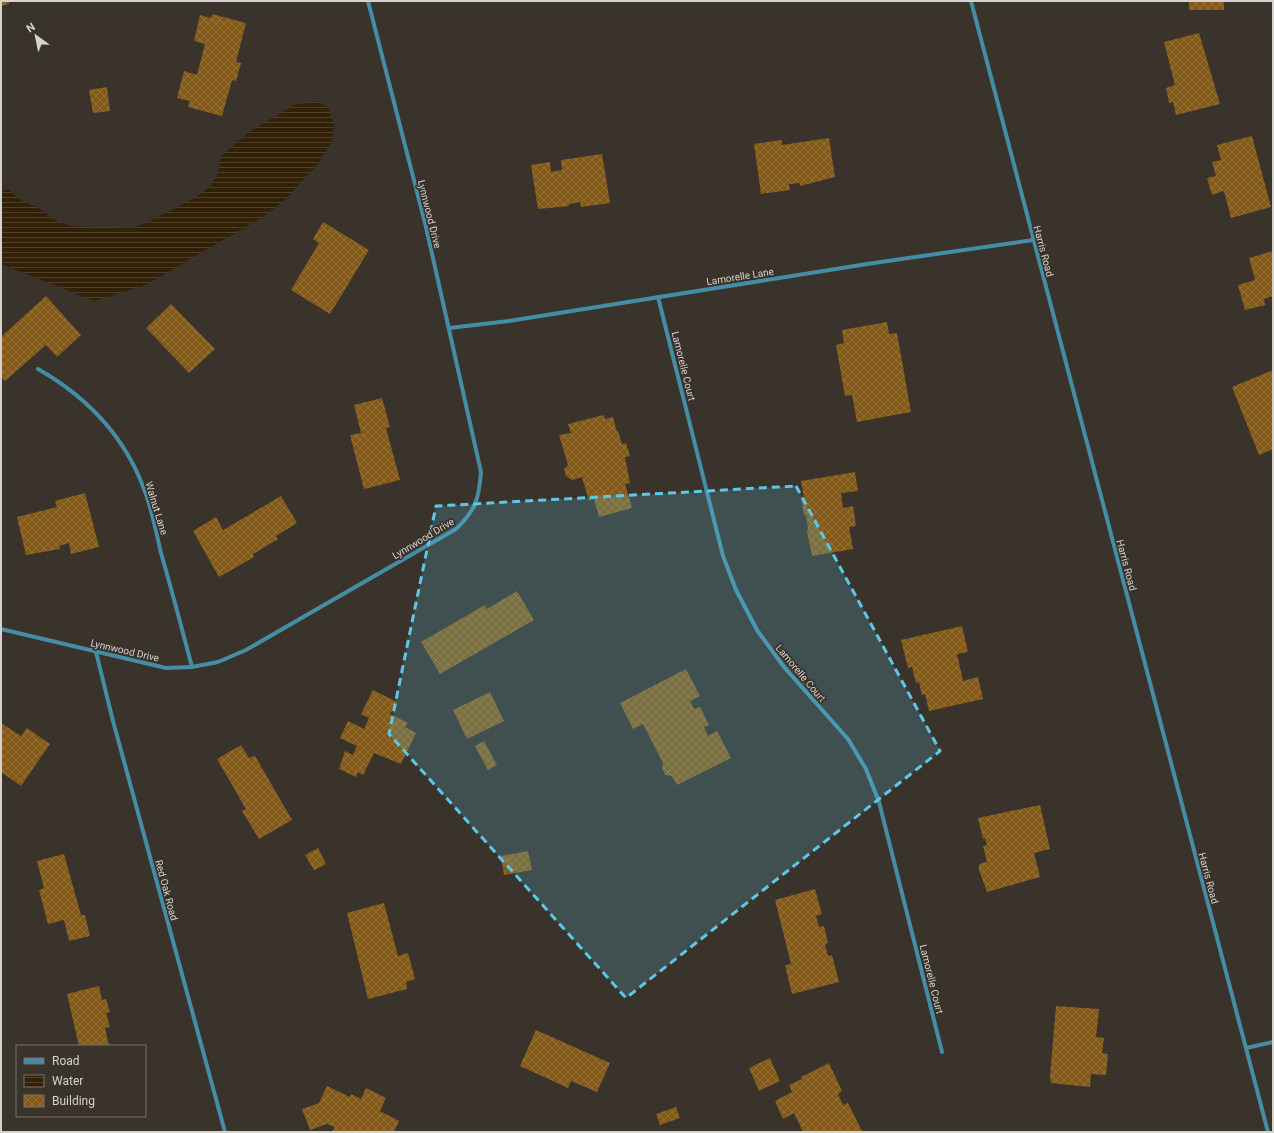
<svg xmlns="http://www.w3.org/2000/svg" width="1274" height="1133" font-family="Roboto,sans-serif">
<style>
.water{fill:url(#water-rules)}
.building{fill:url(#building-cross-hatch)}
.lines{fill:none;stroke-linecap:round;stroke-linejoin:round}
.street{stroke:#458da4;stroke-width:4}
.marked{fill:#5dc7e8;fill-opacity:0.2;stroke:#5dc7e8;stroke-width:3;stroke-dasharray:8 5;stroke-linejoin:round}
.labels{text-anchor:middle;stroke-width:3.5;stroke-linejoin:round;paint-order:stroke}
.street-label{font-size:10px;fill:#d6d2cd;stroke:#39332b}
</style>
<defs>
<pattern id="water-rules" width="6" height="5" patternUnits="userSpaceOnUse"><rect width="6" height="5" fill="#322107"/><path d="M0 2.5h6" fill="none" stroke="#4f402a"/></pattern>
<pattern id="building-cross-hatch" width="8" height="8" patternUnits="userSpaceOnUse"><rect width="8" height="8" fill="#835a19"/><path d="M0 0l8 8M0 8l8-8" fill="none" stroke="#947139"/></pattern>
</defs>
<rect width="100%" height="100%" fill="#39332b"/>
<polygon class="water" points="316,101 328,107 334,125 332,141 319,163 283,202 261,218 146,285 94,301 1,264 1,191 9,189 18,199 38,208 59,222 72,226 132,228 144,224 193,199 211,186 218,173 221,156 249,132 294,105"/>
<g class="building">
<polygon points="1,1 9,1 9,4 1,6"/>
<rect x="1189" y="1" width="35" height="9"/>
<polygon points="212,14 246,23 236,62 241,63 236,81 232,80 222,116 188,107 190,101 177,98 184,71 197,75 205,44 194,41 200,15 211,18"/>
<polygon points="1199,33 1220,104 1176,115 1173,102 1169,103 1166,88 1175,85 1164,42"/>
<polygon points="107,87 110,111 93,113 89,90"/>
<polygon points="1252,136 1271,207 1231,218 1224,191 1212,195 1207,178 1216,176 1212,162 1221,160 1217,145"/>
<polygon points="829,138 835,177 800,186 800,183 789,184 790,190 761,194 754,144 782,140 782,145"/>
<polygon points="602,154 610,203 581,207 580,202 569,204 569,206 538,209 531,165 550,162 551,172 562,170 561,160"/>
<polygon points="323,222 369,250 330,314 291,290 319,243 313,239"/>
<polygon points="1273,251 1273,296 1264,299 1265,305 1245,310 1238,285 1255,280 1249,258"/>
<polygon points="46,296 81,335 57,357 46,345 5,381 1,377 1,335 2,336"/>
<polygon points="171,304 215,349 189,373 146,328"/>
<polygon points="887,322 889,334 897,333 911,412 857,422 852,395 845,396 836,345 844,343 842,330"/>
<polygon points="1273,370 1273,449 1259,455 1232,387"/>
<polygon points="382,398 390,427 386,428 400,480 364,489 350,435 361,433 354,405"/>
<polygon points="604,415 605,419 613,417 617,432 618,431 622,444 626,443 630,456 625,457 630,483 625,484 632,508 599,517 594,499 589,501 582,477 572,480 566,476 564,469 568,465 559,435 571,433 568,424"/>
<polygon points="855,472 858,491 841,493 843,508 853,506 856,526 849,527 853,549 812,556 807,531 808,528 806,515 804,515 801,498 804,498 801,481"/>
<polygon points="85,493 99,547 71,554 69,543 59,546 60,549 26,555 17,517 57,507 55,501"/>
<polygon points="281,496 297,523 276,536 278,539 253,554 254,557 219,577 193,531 216,517 223,530"/>
<polygon points="517,591 534,620 440,674 421,642 485,605 487,609"/>
<polygon points="962,626 968,652 957,654 963,681 978,677 983,699 929,711 925,694 922,695 919,682 916,683 912,667 908,668 901,640"/>
<polygon points="686,669 700,696 690,701 694,709 700,707 709,725 704,727 708,736 717,731 731,758 677,785 672,776 665,775 662,768 663,763 643,724 633,729 620,703"/>
<polygon points="373,690 397,702 390,714 408,723 405,727 416,733 401,764 374,753 363,775 358,772 356,777 339,769 345,751 353,755 357,746 340,738 348,721 364,729 369,718 361,714"/>
<polygon points="490,692 504,721 467,739 453,710"/>
<polygon points="1,723 21,736 27,728 50,744 21,786 1,772"/>
<polygon points="484,741 497,765 488,770 475,746"/>
<polygon points="241,745 249,758 255,756 292,820 259,839 242,811 246,809 217,759"/>
<polygon points="1040,805 1050,849 1034,853 1040,877 987,892 979,870 979,864 987,862 983,846 987,845 985,838 983,839 978,818"/>
<polygon points="318,848 326,864 314,870 305,855"/>
<polygon points="528,851 532,870 504,875 501,856"/>
<polygon points="64,854 81,915 85,915 90,936 69,941 64,920 48,924 39,890 44,888 37,861"/>
<polygon points="815,889 822,914 816,916 819,927 824,926 828,943 825,944 828,956 832,955 839,982 792,994 785,965 791,964 775,900"/>
<polygon points="384,903 398,956 408,953 415,979 406,982 407,989 368,999 347,913"/>
<polygon points="99,986 102,1000 106,999 110,1012 106,1013 110,1027 105,1028 109,1046 79,1046 67,994"/>
<polygon points="1056,1006 1099,1009 1096,1037 1104,1038 1102,1053 1108,1054 1106,1075 1091,1074 1090,1087 1051,1083 1050,1077"/>
<polygon points="536,1030 610,1063 597,1092 571,1081 568,1088 520,1066"/>
<polygon points="770,1058 780,1081 759,1091 749,1068"/>
<polygon points="829,1063 842,1091 838,1094 843,1105 848,1103 862,1131 860,1132 803,1132 794,1113 783,1119 775,1101 792,1092 789,1085 802,1079 801,1077"/>
<polygon points="327,1086 350,1097 351,1094 361,1099 366,1088 386,1098 380,1111 399,1121 394,1132 332,1132 335,1127 327,1124 310,1130 302,1109 319,1103"/>
<polygon points="676,1107 680,1118 660,1125 656,1114"/>
</g>
<g class="lines">
<g class="street">
<polyline points="971,1 1268,1132"/>
<polyline points="658,297 723,556 736,590 757,630 784,667 848,739 866,769 879,802 942,1052"/>
<polyline points="449,328 509,321 867,264 1033,240"/>
<path d="M38,369c49,28 86,66 106,120 8,20 12,43 17,64 11,38 21,76 31,114"/>
<path d="M1,629l165,39 26,-1 26,-5 28,-12 210,-121c20,-19 23,-31 25,-57l-55,-245 -58,-226"/>
<polyline points="96,652 113,721 225,1132"/>
<polyline points="1246,1048 1273,1042"/>
</g>
</g>
<path class="marked" d="M796,486l144,265 -314,247 -237,-264 47,-228z"/>
<g class="labels">
<g class="street-label">
<text transform="translate(430 214) rotate(76)" y="4">Lynnwood Drive</text>
<text transform="translate(1044 251) rotate(75)" y="4">Harris Road</text>
<text transform="translate(740 276) rotate(-9)" y="4">Lamorelle Lane</text>
<text transform="translate(684 366) rotate(76)" y="4">Lamorelle Court</text>
<text transform="translate(157 508) rotate(73)" y="4">Walnut Lane</text>
<text transform="translate(423 538) rotate(-31)" y="4">Lynnwood Drive</text>
<text transform="translate(1127 565) rotate(75)" y="4">Harris Road</text>
<text transform="translate(125 650) rotate(13)" y="4">Lynnwood Drive</text>
<text transform="translate(801 673) rotate(50)" y="4">Lamorelle Court</text>
<text transform="translate(1209 878) rotate(75)" y="4">Harris Road</text>
<text transform="translate(167 890) rotate(75)" y="4">Red Oak Road</text>
<text transform="translate(932 979) rotate(76)" y="4">Lamorelle Court</text>
</g>
</g>
<rect width="1274" height="1133" fill="none" stroke="#d6d2cd" stroke-width="4"/>
<rect x="16" y="1045" width="130" height="72" fill="#39332b" stroke="#78736c"/>
<rect x="24" y="1058" width="20" height="6" fill="#458da4" stroke="#78736c"/>
<text x="52" y="1065" font-size="12" fill="#d6d2cd">Road</text>
<rect x="24" y="1075" width="20" height="12" fill="url(#water-rules)" stroke="#78736c"/>
<text x="52" y="1085" font-size="12" fill="#d6d2cd">Water</text>
<rect x="24" y="1095" width="20" height="12" fill="url(#building-cross-hatch)" stroke="#78736c"/>
<text x="52" y="1105" font-size="12" fill="#d6d2cd">Building</text>
<g transform="translate(36 36) rotate(327)" stroke="#39332b" stroke-width="3" paint-order="stroke">
<path d="M0-3L7 15L0 10L-7 15Z" fill="#d6d2cd"/>
<text y="-6" font-size="11" font-weight="bold" text-anchor="middle" fill="#d6d2cd">N</text>
</g>
</svg>
